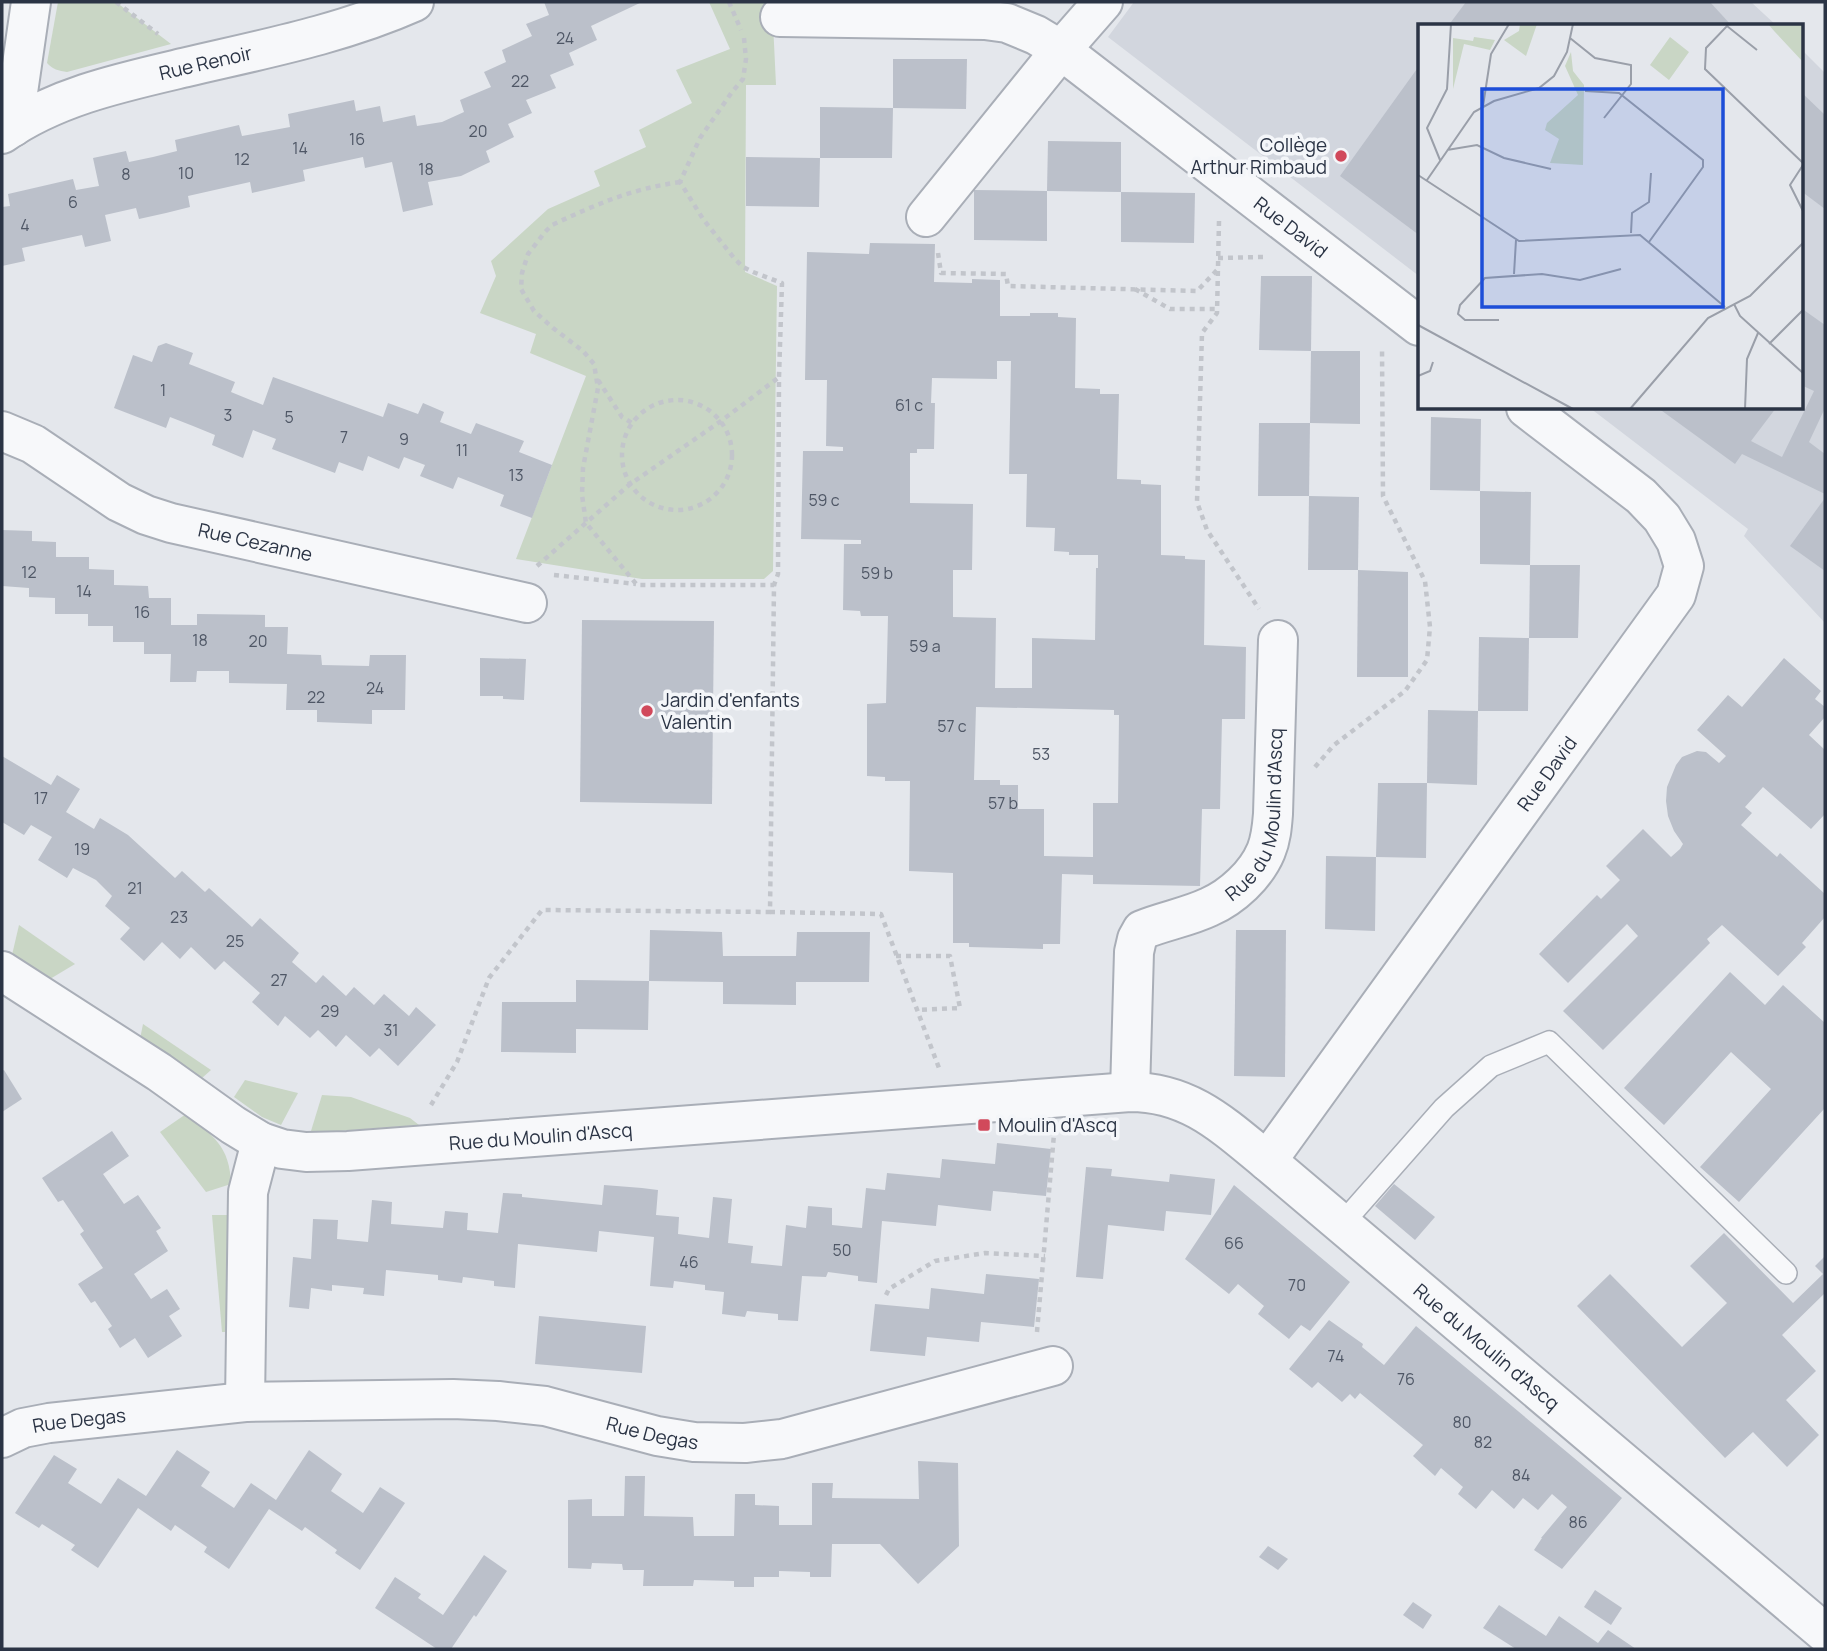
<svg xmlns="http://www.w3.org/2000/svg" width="1827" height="1651" font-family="Manrope,sans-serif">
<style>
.built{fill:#d2d6de}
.green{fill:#c9d6c5}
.building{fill:#bbc0ca;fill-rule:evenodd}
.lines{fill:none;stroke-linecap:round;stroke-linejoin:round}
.lane-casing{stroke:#a9aeb7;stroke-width:24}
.street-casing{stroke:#a9aeb7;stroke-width:42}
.path{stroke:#c2c5cb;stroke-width:4.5;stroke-dasharray:5 5;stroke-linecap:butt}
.lane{stroke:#f7f8fa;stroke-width:21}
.street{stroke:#f7f8fa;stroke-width:38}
.poi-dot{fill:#d1495b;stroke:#f4f6f9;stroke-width:2.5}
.labels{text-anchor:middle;stroke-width:7;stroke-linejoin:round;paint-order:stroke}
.number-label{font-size:16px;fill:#4f5766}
.street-label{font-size:19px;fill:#2b3445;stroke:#f4f6f9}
.poi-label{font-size:19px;fill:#2b3445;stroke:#f4f6f9;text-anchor:start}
.inset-road{fill:none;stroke:#9a9fa9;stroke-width:2}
.view{fill:#1d4ed8;fill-opacity:0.15;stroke:#1d4ed8;stroke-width:3.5}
.inset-edge{fill:none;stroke:#2b3445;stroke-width:3.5}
</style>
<rect width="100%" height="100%" fill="#e4e7ec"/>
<g class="built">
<polygon points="1134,2 1751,2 1777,26 1419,26 1419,276 1108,37"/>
<polygon points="1801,49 1825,73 1825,623 1744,536 1748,529 1590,408 1801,408"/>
</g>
<g class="green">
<path d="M58,2h58l55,42 -104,28c-8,-1 -15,-3 -20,-9z"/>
<polygon points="709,2 772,2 776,85 746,85 745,272 777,286 773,571 764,579 642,579 516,559 586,376 530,353 536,334 480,313 496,276 491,261 548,209 600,186 594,171 646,147 639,130 692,103 676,70 730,49"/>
<polygon points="19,925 75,964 50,979 12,955"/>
<polygon points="143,1024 211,1070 202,1078 140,1039"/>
<polygon points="245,1080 298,1093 281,1125 262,1117 234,1097"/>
<polygon points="322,1095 351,1097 410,1118 419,1125 325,1132 311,1131"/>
<path d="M186,1114c27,22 44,32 45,70l-25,8 -46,-60z"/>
<polygon points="212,1215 230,1215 229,1332 222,1332"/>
</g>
<g class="building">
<polygon points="544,2 642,2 591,26 597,40 569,53 574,65 550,75 556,88 526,100 532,113 508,124 514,137 486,151 490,162 461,176 428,182 433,205 403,212 392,162 365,168 363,157 303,170 305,181 252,193 250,182 188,196 190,207 166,213 139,219 136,208 105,215 111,241 85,247 82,235 22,248 25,261 2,266 2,207 10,206 8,194 73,179 76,190 99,186 93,158 126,151 129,162 153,157 177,151 175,140 239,125 242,136 290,127 288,114 354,100 356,111 380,106 383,122 415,115 417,126 442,122 464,112 460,100 491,87 484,72 506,62 502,50 532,36 526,24 549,15"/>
<polygon points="1466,2 1710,2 1732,26 1448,26"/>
<polygon points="893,59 967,59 966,109 893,108"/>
<polygon points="1419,66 1419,235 1340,176"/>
<polygon points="1801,92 1825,115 1825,209 1801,191"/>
<polygon points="820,107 893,108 892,158 820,158 819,207 746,206 746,157 820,158"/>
<polygon points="1048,141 1121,142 1121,192 1047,191"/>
<polygon points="974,190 1047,191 1047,241 974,240"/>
<polygon points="1121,192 1195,193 1194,243 1121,242"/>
<path d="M870,243l65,1 -1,38 38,1v-4l28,1v36h30v-3h28v4l18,1 -1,70 25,1v5h19l-2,85 24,1v4l20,1v70l24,1v3l20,1 -1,85 42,2 -1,72h-23l-2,90h-18l-2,77 -107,-2v-9l-31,-1 -2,70h-17v5l-74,-2v-4h-16v-70l-44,-2 1,-90h-25v-4l-18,-1v-72l19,-1 2,-87h-27l-1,-5 -17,-1 1,-66h17v-4l-60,-1 2,-88h40v-4l-17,-1 1,-66h-22l2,-128 62,2zM997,361h14l-2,113h18l-1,53 29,1 -1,23 15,1v3h29v13h-2l-1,72 -63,-2v50h-37l1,-70 -43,-1v-47h19l1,-66 -63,-1v-50h7v-4h17l1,-46h-4l1,-25 65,1zM976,707l138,3v5h5l-1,88h-25v54l-49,-1v-47h-26v-24h-18v-5h-26z"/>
<polygon points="1261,276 1312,276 1311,351 1259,350"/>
<polygon points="1801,308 1825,325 1825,408 1809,442 1825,454 1825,494 1742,454 1735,464 1658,408 1776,408 1751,441 1782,457 1814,391 1801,385"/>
<polygon points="166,343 193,353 189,364 235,382 231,392 263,405 273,377 383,417 388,403 418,414 423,403 444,412 440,422 471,434 476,423 524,441 519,452 552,465 532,518 500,506 504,495 458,477 453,489 420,476 425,465 404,457 399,469 368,456 363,471 339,462 335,473 272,449 276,439 253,430 243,458 212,445 215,435 193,426 170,417 166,428 114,408 133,355 152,362 158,346"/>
<polygon points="1311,351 1360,351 1360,424 1310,423"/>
<polygon points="1431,417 1481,419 1480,491 1531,492 1530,565 1480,564 1480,491 1430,490"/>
<polygon points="1259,423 1310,423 1309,496 1258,496"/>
<polygon points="1309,496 1359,497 1358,570 1308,570"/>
<polygon points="1825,498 1825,571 1790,546"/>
<polygon points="2,530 32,531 32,541 56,542 56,557 89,557 89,569 114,570 114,585 148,586 149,598 171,598 171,625 197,625 197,614 265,615 265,627 288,627 287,654 321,655 322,665 369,666 370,655 406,655 405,710 372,710 372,724 317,722 317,710 286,710 287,684 229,683 229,671 197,671 196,682 170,682 171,654 144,654 144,642 113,642 113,626 88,626 88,614 55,614 55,598 29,597 29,588 2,586"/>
<polygon points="1530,565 1580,565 1578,638 1529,638"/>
<polygon points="1358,570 1408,572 1408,677 1357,677"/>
<polygon points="582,620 714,621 712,804 580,802"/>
<polygon points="1479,637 1529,638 1528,711 1478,711"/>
<polygon points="480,658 526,659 524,700 503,699 503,696 480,696"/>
<polygon points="1784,658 1821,691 1815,699 1825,707 1825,717 1809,735 1825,750 1825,814 1811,829 1763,787 1745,807 1752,813 1741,825 1777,857 1780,853 1825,894 1825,917 1802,943 1806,947 1778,976 1722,925 1707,939 1710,943 1603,1050 1563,1011 1638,936 1627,924 1568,983 1539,954 1597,895 1601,899 1620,880 1606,866 1643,829 1671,857 1680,849 1683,844 1674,831 1668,816 1666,801 1667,787 1676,765 1682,757 1697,751 1706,752 1719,763 1726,756 1697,730 1728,695 1742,707"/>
<polygon points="1428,710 1478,711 1477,785 1427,783"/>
<polygon points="2,756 51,785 57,775 80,789 66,812 94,829 100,818 128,835 175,878 182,871 205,892 209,888 252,927 260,918 299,953 292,962 316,983 323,975 346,996 354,987 374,1005 384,994 409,1016 416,1007 436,1025 398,1066 379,1048 370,1057 346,1035 336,1047 318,1030 310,1038 285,1016 278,1026 252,1002 260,993 224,961 215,970 191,947 180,959 162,942 144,961 120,939 130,928 105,906 112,896 96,880 73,868 67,878 38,860 52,837 31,825 24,835 2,822"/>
<polygon points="1378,783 1427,783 1426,858 1376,857 1375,931 1325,929 1326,856 1376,857"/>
<polygon points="650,930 722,932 723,956 796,956 797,932 870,932 869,982 796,982 796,1005 723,1004 723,982 649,981 648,1030 576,1029 576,1053 501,1052 502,1002 576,1002 576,980 649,981"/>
<polygon points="1236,930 1286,930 1285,1077 1234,1076"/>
<polygon points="1730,972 1765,1005 1783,985 1825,1023 1825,1108 1739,1202 1700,1167 1771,1089 1731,1052 1664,1125 1624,1088"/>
<polygon points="4,1070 22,1099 2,1112 2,1071"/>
<polygon points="112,1131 129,1156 103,1174 124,1204 138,1195 161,1228 156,1231 168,1251 134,1274 151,1299 167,1289 180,1309 169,1316 182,1336 148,1358 135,1338 120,1348 108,1329 112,1326 95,1301 91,1303 78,1284 103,1268 80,1234 84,1231 63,1200 58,1202 42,1178"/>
<polygon points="997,1143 1051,1149 1046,1196 993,1191 991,1211 938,1205 936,1226 882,1221 877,1283 858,1281 858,1276 828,1272 826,1277 802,1276 798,1321 778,1320 778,1314 747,1311 745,1317 722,1314 724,1292 705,1290 705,1285 674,1281 673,1288 650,1286 654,1237 599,1231 597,1252 518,1244 515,1288 494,1286 494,1281 463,1277 462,1283 438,1280 438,1275 386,1270 384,1296 363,1294 364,1288 332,1285 332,1291 311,1288 309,1309 289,1307 293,1257 311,1259 313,1219 338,1220 337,1239 368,1242 372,1200 392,1202 391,1224 443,1228 445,1211 468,1213 467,1230 498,1233 503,1193 522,1194 522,1197 602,1205 604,1185 642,1188 658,1190 656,1215 679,1217 678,1234 709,1238 713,1197 732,1199 728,1243 753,1246 751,1263 782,1266 786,1225 806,1228 808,1206 832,1208 832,1225 862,1228 866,1188 885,1190 887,1173 940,1178 942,1159 995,1164"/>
<polygon points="1086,1167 1112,1169 1111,1176 1169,1182 1170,1174 1215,1179 1211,1215 1166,1211 1164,1231 1108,1225 1103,1279 1076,1277"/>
<polygon points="1394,1184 1435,1217 1415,1240 1375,1206"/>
<polygon points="1234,1185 1350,1282 1310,1331 1301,1325 1289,1339 1258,1314 1264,1306 1238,1284 1229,1294 1185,1259"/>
<polygon points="1724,1233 1793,1303 1823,1274 1815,1266 1825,1256 1825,1293 1782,1335 1816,1371 1786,1400 1819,1435 1787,1467 1753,1432 1725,1458 1577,1306 1610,1274 1682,1347 1727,1303 1690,1266"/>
<polygon points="986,1274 1039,1279 1034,1327 981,1322 979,1342 927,1337 925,1356 870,1351 875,1304 929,1309 931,1288 984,1294"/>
<polygon points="539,1316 646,1326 642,1373 535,1364"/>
<polygon points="1329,1320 1363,1344 1362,1347 1384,1365 1416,1326 1622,1498 1562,1569 1534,1550 1542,1538 1541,1538 1567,1507 1552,1494 1538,1510 1523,1498 1514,1509 1492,1490 1476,1509 1458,1494 1463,1487 1441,1468 1435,1476 1413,1456 1423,1445 1360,1393 1355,1399 1350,1394 1342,1402 1318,1382 1312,1388 1289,1369"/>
<polygon points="177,1450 210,1472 201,1486 234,1508 251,1483 276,1500 309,1450 342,1474 331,1491 363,1513 380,1487 405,1503 360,1570 335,1553 337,1550 305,1527 302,1531 269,1509 229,1569 204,1552 207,1547 175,1525 171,1531 138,1508 98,1568 71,1550 75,1545 42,1524 39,1528 15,1513 54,1455 77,1469 68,1483 101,1504 118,1478 146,1496"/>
<polygon points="918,1461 958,1463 959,1546 918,1584 880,1544 832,1544 831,1577 810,1577 810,1572 779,1571 779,1577 754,1577 754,1587 734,1587 734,1581 694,1580 693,1586 643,1586 644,1570 623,1570 622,1564 592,1563 591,1569 568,1568 568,1500 592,1499 592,1516 624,1516 625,1476 645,1476 644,1516 693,1517 694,1536 734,1536 735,1494 755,1494 755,1505 779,1506 779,1525 812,1525 812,1483 833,1483 832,1498 919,1499"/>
<polygon points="1268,1546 1288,1559 1278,1570 1259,1557"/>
<polygon points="484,1555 507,1571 476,1617 474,1615 451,1649 437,1649 375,1608 395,1577 421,1594 418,1598 443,1615"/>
<polygon points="1595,1590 1622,1608 1611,1625 1584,1607"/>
<polygon points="1413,1602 1432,1615 1423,1629 1403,1615"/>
<polygon points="1499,1605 1546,1636 1559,1616 1598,1643 1608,1630 1636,1649 1516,1649 1483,1628"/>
</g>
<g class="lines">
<defs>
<polyline id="lane" points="1341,1225 1444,1108 1491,1066 1549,1042 1786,1273"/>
<g id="street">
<path id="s1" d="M780,17l205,3 22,3 29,12 25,15 358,276"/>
<polyline points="13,127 31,2"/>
<path id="s2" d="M2,134c54,-38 121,-52 185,-67 77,-18 155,-33 227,-65"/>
<polyline points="926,217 1061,50 1103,2"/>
<path id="s3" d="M2,431l31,13 86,58 27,13 25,8 356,80"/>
<path id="s4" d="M2,971l157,101 74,53 28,17 21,7 24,3 42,-1 782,-59c59,0 93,33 137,69l558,472"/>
<path id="s5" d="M1130,1092l4,-140 3,-13 5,-9c22,-9 46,-13 67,-23 23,-10 47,-32 57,-56 5,-12 6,-24 7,-37l5,-174"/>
<path id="s6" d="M1267,1161l409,-566 8,-29 -8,-25 -14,-23 -21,-22 -115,-88"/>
<polyline points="245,1402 248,1192 261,1142"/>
<path id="s7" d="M2,1438l21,-10 26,-5 196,-21 208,-3 45,2 47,5 112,30 37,6 51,1 37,-4 271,-73"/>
</g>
</defs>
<use href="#lane" class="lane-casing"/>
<use href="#street" class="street-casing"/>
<g class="path">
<polyline points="116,2 158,34"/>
<polyline points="729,2 741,30"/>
<polyline points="744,38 746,59 743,79 732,92 700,138 680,182 703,219 734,258 743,267 753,272 782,283 779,377 778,574 774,585"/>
<polyline points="1219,221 1217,313 1202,333 1197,502 1207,530 1259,609"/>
<polyline points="938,253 941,273 1006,274 1008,286 1197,291 1218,269"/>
<polyline points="1218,258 1263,257"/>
<polyline points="1135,289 1170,309 1217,309"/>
<polyline points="598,380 622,417 632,423"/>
<circle cx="677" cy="455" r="55"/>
<polyline points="537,566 629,485 721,421 778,378"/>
<polyline points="554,575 636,584"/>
<polyline points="1315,767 1334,745 1405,691 1427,660 1430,627 1425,581 1383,496 1382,348"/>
<polyline points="770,912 881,914 939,1068"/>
<polyline points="896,956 950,956 960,1008 917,1010"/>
<path d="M431,1105l26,-43 32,-84 53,-68 228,2 4,-327h-137l-51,-62 -4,-28 1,-27 15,-80 -4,-24 -11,-13 -30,-23 -19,-17 -13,-22 1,-16 6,-19 17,-22 7,-7c45,-21 79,-36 128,-43"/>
<polyline points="886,1295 889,1289 935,1261 985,1253 1045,1256"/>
<polyline points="1037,1332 1054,1134"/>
</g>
<use href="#lane" class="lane"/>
<use href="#street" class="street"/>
</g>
<g class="poi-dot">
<circle cx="1341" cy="156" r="7"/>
<circle cx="647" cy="711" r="7"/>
<rect x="977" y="1118" width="14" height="14" rx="3.5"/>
</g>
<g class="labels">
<g class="number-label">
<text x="565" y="44">24</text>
<text x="520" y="87">22</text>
<text x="478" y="137">20</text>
<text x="357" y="145">16</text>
<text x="300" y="154">14</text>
<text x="242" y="165">12</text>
<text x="426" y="175">18</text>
<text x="186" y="179">10</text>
<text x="126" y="180">8</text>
<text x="73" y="208">6</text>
<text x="25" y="231">4</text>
<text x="163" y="396">1</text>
<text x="909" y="411">61 c</text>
<text x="228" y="421">3</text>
<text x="289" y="423">5</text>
<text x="344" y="443">7</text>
<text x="404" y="445">9</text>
<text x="462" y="456">11</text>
<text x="516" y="481">13</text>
<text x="824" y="506">59 c</text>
<text x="29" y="578">12</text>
<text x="877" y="579">59 b</text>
<text x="84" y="597">14</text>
<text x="142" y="618">16</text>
<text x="200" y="646">18</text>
<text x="258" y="647">20</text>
<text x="925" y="652">59 a</text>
<text x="375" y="694">24</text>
<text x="316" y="703">22</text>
<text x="952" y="732">57 c</text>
<text x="1041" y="760">53</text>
<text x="41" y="804">17</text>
<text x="1003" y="809">57 b</text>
<text x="82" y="855">19</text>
<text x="135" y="894">21</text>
<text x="179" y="923">23</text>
<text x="235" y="947">25</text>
<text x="279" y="986">27</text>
<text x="330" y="1017">29</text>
<text x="391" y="1036">31</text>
<text x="1234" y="1249">66</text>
<text x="842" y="1256">50</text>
<text x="689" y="1268">46</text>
<text x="1297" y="1291">70</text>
<text x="1336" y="1362">74</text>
<text x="1406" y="1385">76</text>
<text x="1462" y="1428">80</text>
<text x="1483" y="1448">82</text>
<text x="1521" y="1481">84</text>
<text x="1578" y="1528">86</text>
</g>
<g class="street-label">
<text dy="7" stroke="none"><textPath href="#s2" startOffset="217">Rue Renoir</textPath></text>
<text dy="7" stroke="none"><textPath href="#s1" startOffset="578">Rue David</textPath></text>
<text dy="7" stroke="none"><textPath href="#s3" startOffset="280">Rue Cezanne</textPath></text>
<text dy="7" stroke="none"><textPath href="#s6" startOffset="478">Rue David</textPath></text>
<text dy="7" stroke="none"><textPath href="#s5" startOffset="348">Rue du Moulin d'Ascq</textPath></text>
<text dy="7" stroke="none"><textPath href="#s4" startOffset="592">Rue du Moulin d'Ascq</textPath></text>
<text dy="7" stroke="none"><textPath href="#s4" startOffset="1628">Rue du Moulin d'Ascq</textPath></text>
<text dy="7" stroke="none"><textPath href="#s7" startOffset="80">Rue Degas</textPath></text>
<text dy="7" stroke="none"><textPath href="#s7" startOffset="658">Rue Degas</textPath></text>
</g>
<g class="poi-label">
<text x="1327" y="152" text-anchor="end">Collège<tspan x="1327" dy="22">Arthur Rimbaud</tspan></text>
<text x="661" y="707">Jardin d'enfants<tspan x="661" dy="22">Valentin</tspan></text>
<text x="998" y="1132">Moulin d'Ascq</text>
</g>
</g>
<g transform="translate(1418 24)">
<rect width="385" height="385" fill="#e4e7ec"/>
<path d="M102,0h17l-11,32 -22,-16 15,-9zM350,0h35v38l-28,-30zM56,13l21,3 -5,10 -26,-6 -11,45v-51l20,3zM252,13l19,15 -20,28 -19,-15zM153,28l2,19 11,14 -1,80 -33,-2 9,-24 -14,-9 2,-7 31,-28 -13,-29z" fill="#c9d6c5"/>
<path class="inset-road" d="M152,14l25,20 36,7v19l-27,34M339,26l-30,-24 -21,22 -1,21 98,94M167,67l34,2 84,67v7l-54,75M65,82l8,-52 18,-30M29,126l30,-5 27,13 47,11M22,136l-13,-32 20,-39 4,-65M385,141l-13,20 13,26M0,151l101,66 121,-6 85,72M9,156l47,-68 20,-11 45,-13 15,-12 13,-24 6,-28M213,209l1,-20 17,-11 2,-29M96,250l2,-34M316,280l6,12 63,57M81,296h-34l-7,-6 2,-9 25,-27 57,-4 38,6 41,-11M0,301l155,84M351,320l34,-34M0,352l12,-5 3,-9M212,385l78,-91 42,-22 53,-53M327,385l2,-50 11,-26"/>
<path class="view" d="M64,65h241v218h-241z"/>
<rect width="385" height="385" class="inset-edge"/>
</g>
<rect width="1827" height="1651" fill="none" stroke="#2b3445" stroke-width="7"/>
</svg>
